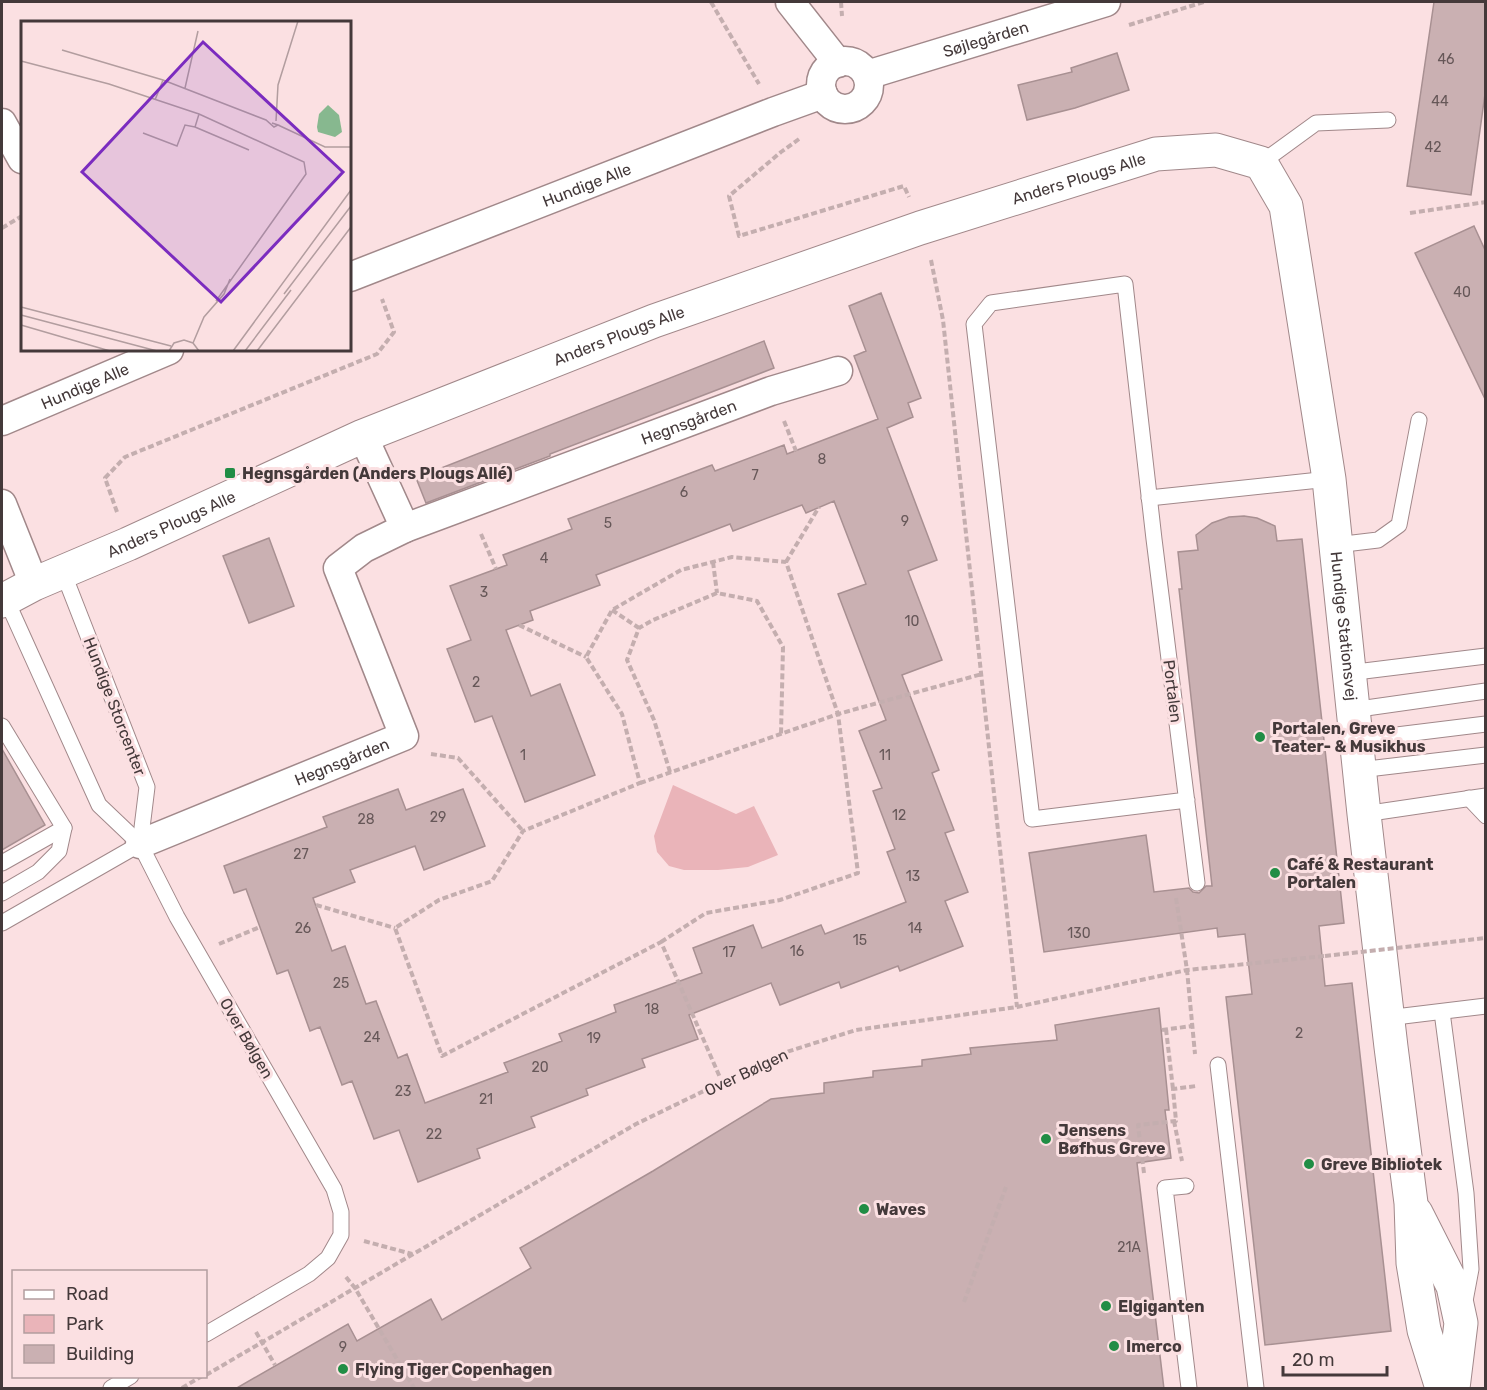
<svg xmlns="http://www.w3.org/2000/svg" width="1487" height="1390" font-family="Rubik,sans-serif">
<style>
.green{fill:#eab4b9}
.building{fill:#cab0b2;stroke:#a89092;stroke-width:1.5}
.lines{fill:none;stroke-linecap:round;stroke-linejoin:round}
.service-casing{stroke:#a1888a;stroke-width:17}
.minor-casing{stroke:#a1888a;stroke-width:31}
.tertiary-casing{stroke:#a1888a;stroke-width:35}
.path{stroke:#c4aeaf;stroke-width:4;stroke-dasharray:6 3;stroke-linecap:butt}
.service{stroke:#fff;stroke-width:15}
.minor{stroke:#fff;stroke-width:28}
.tertiary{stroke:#fff;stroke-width:33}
.path-bridge{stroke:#c4aeaf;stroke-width:4;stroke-dasharray:6 3;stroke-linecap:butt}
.poi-dot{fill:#218d45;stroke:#fbe0e2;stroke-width:2}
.labels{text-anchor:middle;stroke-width:6;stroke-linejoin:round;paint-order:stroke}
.number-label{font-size:14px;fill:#665758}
.street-label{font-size:16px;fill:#44393a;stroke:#fbe0e2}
.poi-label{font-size:16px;font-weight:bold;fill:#44393a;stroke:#fbe0e2;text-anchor:start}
.inset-road{fill:none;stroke:#b29d9f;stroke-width:1.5}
.view{fill:#7b2cbf;fill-opacity:0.15;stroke:#7b2cbf;stroke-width:3}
.inset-edge{fill:none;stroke:#44393a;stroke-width:3}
</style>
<rect width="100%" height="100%" fill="#fbe0e2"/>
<polygon class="green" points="673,785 736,814 754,806 778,855 748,867 718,870 684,870 669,866 657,852 654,836"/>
<g class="building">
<polygon points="1434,2 1485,2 1485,94 1471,195 1407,186"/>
<polygon points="1117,53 1129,90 1075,108 1027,120 1018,85 1072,72 1071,68"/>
<polygon points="1474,226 1485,250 1485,399 1415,253"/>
<polygon points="881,293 921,398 908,403 913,417 887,428 937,560 908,571 942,660 902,675 939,770 932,773 954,830 945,833 968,892 945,901 963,946 900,971 898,966 841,988 839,982 780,1005 771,983 689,1015 698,1039 642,1059 645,1067 586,1089 588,1095 531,1117 535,1127 477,1149 480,1158 418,1182 399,1130 374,1139 352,1081 342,1085 320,1027 310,1031 288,970 277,974 246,889 234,893 224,866 327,827 323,817 398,789 406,810 463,789 485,846 424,870 415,846 350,870 355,882 313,898 332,951 345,946 366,1004 376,1001 398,1058 407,1054 425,1103 508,1072 504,1063 562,1041 559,1034 616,1012 614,1005 702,973 693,948 753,925 762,948 821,925 825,934 906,902 887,852 895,849 873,791 882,788 859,731 886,720 838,594 866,584 834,501 806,513 802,505 733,531 730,524 596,575 600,585 530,611 533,620 506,630 531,696 560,684 595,775 525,802 492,716 475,722 447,649 471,640 450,586 507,565 503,555 572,529 568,519 712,465 715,471 784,445 787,454 878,419 854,356 866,351 849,306"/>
<polygon points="764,341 774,368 550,454 550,456 426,503 416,478"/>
<polygon points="1244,516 1257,518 1275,526 1277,541 1302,539 1344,923 1319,926 1325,986 1352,983 1391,1331 1265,1345 1226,997 1252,994 1245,934 1218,937 1217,928 1044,952 1029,853 1146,835 1154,892 1189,888 1193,892 1199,893 1206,886 1212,886 1179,589 1182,589 1178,552 1198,550 1196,535 1212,523 1229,517"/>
<polygon points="269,538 294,606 249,623 223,556"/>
<polygon points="2,749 45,825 2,850"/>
<polygon points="1159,1008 1169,1110 1165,1110 1171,1158 1137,1163 1164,1389 235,1389 348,1324 357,1341 431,1299 442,1320 531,1268 520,1248 653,1171 771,1099 824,1093 824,1083 873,1077 873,1071 922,1066 922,1060 971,1054 970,1048 1057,1040 1055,1025"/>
</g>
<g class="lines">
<defs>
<g id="service">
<polyline points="1261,163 1316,123 1388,120"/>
<polyline points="1149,498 1329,479"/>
<polyline points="1336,545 1378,540 1399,525 1419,420"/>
<polyline points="63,572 147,787 140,844"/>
<polyline points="6,599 99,805 140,844 177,917 334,1189 341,1212 341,1235 328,1258 309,1274 206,1334"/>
<polyline points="1348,673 1486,656"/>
<polyline points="1352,710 1486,691"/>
<polyline points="2,726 64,828 59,851 38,872 2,893"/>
<polyline points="1356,740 1486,724"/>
<polyline points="1359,770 1486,755"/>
<polyline points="1469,798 1486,816"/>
<polyline points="1187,800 1032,819 974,324 991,303 1125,284 1154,539 1197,883"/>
<polyline points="1364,814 1486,796"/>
<polyline points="2,863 64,828"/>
<polyline points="2,923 140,844"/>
<polyline points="1442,1012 1466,1193 1471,1269 1465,1301"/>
<polyline points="1387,1018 1486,1006"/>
<polyline points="1218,1065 1256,1388"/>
<polyline points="1186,1186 1165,1188 1189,1388"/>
<polyline points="111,1388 131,1376"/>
</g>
<g id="minor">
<polyline points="790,2 838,63"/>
<circle cx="845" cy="85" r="24"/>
<path id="s1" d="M867,75l239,-73"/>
<polyline points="2,123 22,159"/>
<path id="s2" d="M350,277l423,-165 50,-18"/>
<path id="s3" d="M2,421l167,-71"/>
<path id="s4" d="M363,436l42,92 366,-137 67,-20"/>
<polyline points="2,504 34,584"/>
<path id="s5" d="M140,844l264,-108 -66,-168 26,-20 41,-20"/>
</g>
<g id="tertiary">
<path id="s6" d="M2,601l32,-17 94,-40 235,-108 291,-115 266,-93 236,-74 60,-4 45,13 25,43 43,273 35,335 27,233 20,156 2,60 11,67 18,58"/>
<polyline points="1416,1213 1453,1286 1461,1323 1453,1388"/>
</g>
</defs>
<use href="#service" class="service-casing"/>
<use href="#minor" class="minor-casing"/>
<use href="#tertiary" class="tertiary-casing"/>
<g class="path">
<polyline points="711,2 759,84"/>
<polyline points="841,2 842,16"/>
<polyline points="1129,25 1204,2"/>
<polyline points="799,139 781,152 729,196 739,236 904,186 909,197"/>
<polyline points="1410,213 1486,202"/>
<polyline points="2,228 22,216"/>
<polyline points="931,260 943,320 1017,1007"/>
<polyline points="784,421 796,451"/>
<polyline points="117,512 105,478 125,457 377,354 394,332 382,299"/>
<polyline points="481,534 496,569"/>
<polyline points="713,562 717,593"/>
<polyline points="786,562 819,507"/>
<polyline points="612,610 639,628"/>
<polyline points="519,625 586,657"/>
<polyline points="431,754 458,758 523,831"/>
<polyline points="670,772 654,720 627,660 639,628 653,620 717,593 757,601 783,647 781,734"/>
<polyline points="640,783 838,714 982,674"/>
<polyline points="1176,898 1187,970 1195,1054"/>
<polyline points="316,905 395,928"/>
<polyline points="661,942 706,913 780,900 858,873 838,714 786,562 732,557 681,570 612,610 586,657 622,714 640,783 523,831 492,881 439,900 395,928 442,1056 661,942 722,1082"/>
<polyline points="219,944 260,927"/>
<polyline points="1166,1029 1173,1089"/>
<polyline points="1162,1030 1192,1026"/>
<polyline points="1174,1121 1182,1161"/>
<polyline points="1144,1173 1138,1125 1176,1121 1173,1089 1196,1086"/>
<polyline points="364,1241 412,1254"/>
<polyline points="346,1277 355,1288 414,1388"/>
<polyline points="964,1302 1006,1187"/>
<polyline points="256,1332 275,1365"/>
<polyline points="206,1375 636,1124 780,1054 856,1030 1017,1007 1187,970 1325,956"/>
<polyline points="182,1388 202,1376"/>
</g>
<use href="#service" class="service"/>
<use href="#minor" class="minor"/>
<use href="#tertiary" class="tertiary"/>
<polyline class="path-bridge" points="1325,956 1486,938"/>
</g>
<g class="poi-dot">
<rect x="224" y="467" width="12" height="12" rx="3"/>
<circle cx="1260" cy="737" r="6"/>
<circle cx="1275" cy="873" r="6"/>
<circle cx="1046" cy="1139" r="6"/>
<circle cx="1309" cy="1164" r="6"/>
<circle cx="864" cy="1209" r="6"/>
<circle cx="1106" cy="1306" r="6"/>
<circle cx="1114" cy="1346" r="6"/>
<circle cx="343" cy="1369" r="6"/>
</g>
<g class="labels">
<g class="number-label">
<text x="1446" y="64">46</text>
<text x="1440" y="106">44</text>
<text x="1433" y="152">42</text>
<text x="1462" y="297">40</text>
<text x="822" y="464">8</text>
<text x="755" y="480">7</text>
<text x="684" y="497">6</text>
<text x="905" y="526">9</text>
<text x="608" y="528">5</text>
<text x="544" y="563">4</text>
<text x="484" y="597">3</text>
<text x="912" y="626">10</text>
<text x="476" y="687">2</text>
<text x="523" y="760">1</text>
<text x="885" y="760">11</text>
<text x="899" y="820">12</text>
<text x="438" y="822">29</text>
<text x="366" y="824">28</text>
<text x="301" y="859">27</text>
<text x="913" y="881">13</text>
<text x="303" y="933">26</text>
<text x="915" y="933">14</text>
<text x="1079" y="938">130</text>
<text x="860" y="945">15</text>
<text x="797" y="956">16</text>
<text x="729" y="957">17</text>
<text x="341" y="988">25</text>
<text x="652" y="1014">18</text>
<text x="1299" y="1038">2</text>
<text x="372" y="1042">24</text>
<text x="594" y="1043">19</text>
<text x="540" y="1072">20</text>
<text x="403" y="1096">23</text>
<text x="486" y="1104">21</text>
<text x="434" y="1139">22</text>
<text x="1129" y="1252">21A</text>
<text x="343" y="1352">9</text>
</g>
<g class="street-label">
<text dy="6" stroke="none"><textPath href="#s1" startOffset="124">Søjlegården</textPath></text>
<text dy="6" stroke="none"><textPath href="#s6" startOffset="1158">Anders Plougs Alle</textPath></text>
<text dy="6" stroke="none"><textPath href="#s2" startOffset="254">Hundige Alle</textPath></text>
<text dy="6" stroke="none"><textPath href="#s6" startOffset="672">Anders Plougs Alle</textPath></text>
<text dy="6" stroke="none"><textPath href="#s3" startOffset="90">Hundige Alle</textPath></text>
<text dy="6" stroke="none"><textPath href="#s4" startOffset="404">Hegnsgården</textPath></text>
<text dy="6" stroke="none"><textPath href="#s6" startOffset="186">Anders Plougs Alle</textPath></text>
<text dy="6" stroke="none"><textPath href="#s6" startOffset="1820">Hundige Stationsvej</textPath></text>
<text transform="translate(1173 691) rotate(83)" y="6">Portalen</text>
<text transform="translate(115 706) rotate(69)" y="6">Hundige Storcenter</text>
<text dy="6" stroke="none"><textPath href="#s5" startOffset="218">Hegnsgården</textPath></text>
<text transform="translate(247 1038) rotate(60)" y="6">Over Bølgen</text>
<text transform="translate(746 1072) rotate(-25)" y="6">Over Bølgen</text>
</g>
<g class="poi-label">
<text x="242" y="479">Hegnsgården (Anders Plougs Allé)</text>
<text x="1272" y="734">Portalen, Greve<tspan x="1272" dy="18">Teater- &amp; Musikhus</tspan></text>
<text x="1287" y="870">Café &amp; Restaurant<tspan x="1287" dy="18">Portalen</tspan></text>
<text x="1058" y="1136">Jensens<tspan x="1058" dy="18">Bøfhus Greve</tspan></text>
<text x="1321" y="1170">Greve Bibliotek</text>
<text x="876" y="1215">Waves</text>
<text x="1118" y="1312">Elgiganten</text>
<text x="1126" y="1352">Imerco</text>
<text x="355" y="1375">Flying Tiger Copenhagen</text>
</g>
</g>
<g transform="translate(21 21)">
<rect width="330" height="330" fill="#fbe0e2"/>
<path d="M307,84l11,10 3,17 -7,5 -17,-5 -1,-5 2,-13z" fill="#87b88f"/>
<path class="inset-road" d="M41,29l101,30 103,40 8,7 4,-2 -6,-2M0,40l88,23 90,30 105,48 2,12 -90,127M164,67l13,-57M134,79l8,-20M178,93l-4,13 54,23M255,100l2,-36 20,-64M257,104l47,22h26M122,112l34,13 8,-21 10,2M263,273l67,-88M0,286l150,39M0,294l136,36M0,304l89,26M172,322l11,-26 20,-23 6,-15M148,330l5,-8 10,-3 9,3 6,8M212,330l118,-161M224,330l46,-61M236,330l94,-124"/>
<path class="view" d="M182,21l140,130 -122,130 -139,-130z"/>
<rect width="330" height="330" class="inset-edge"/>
</g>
<rect width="1487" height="1390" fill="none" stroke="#44393a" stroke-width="6"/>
<rect x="12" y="1270" width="195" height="108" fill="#fbe0e2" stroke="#b29d9f" stroke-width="1.5"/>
<rect x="24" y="1290" width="30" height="9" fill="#ffffff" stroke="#b29d9f" stroke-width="1.5"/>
<text x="66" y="1300" font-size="18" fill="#44393a">Road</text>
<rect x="24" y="1315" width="30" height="18" fill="#eab4b9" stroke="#b29d9f" stroke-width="1.5"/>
<text x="66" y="1330" font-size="18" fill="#44393a">Park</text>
<rect x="24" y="1345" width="30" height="18" fill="#cab0b2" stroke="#b29d9f" stroke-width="1.5"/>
<text x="66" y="1360" font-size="18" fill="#44393a">Building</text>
<path d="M1283 1366v9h104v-9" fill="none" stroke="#44393a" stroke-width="3"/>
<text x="1292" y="1366" font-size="18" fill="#44393a" stroke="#fbe0e2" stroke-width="4.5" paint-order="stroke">20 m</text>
</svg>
